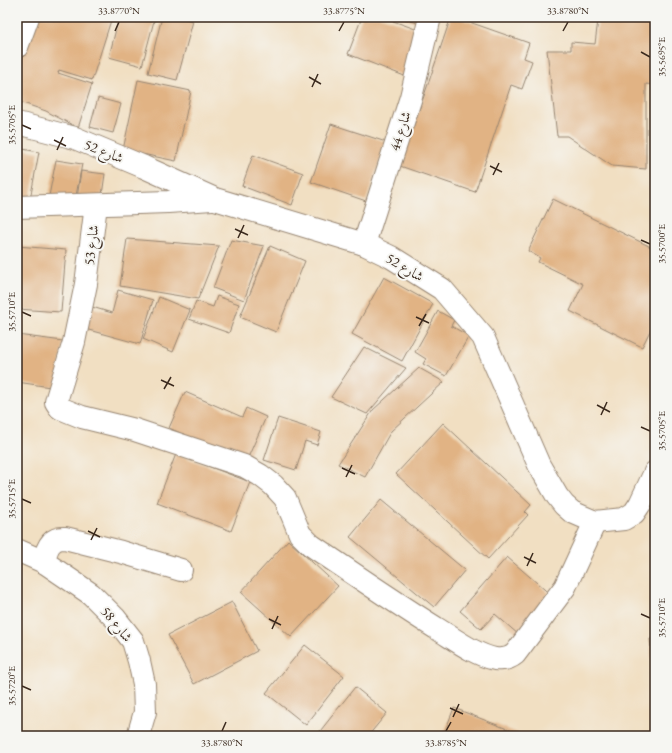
<svg xmlns="http://www.w3.org/2000/svg" width="672" height="753" font-family="'EB Garamond',Amiri,serif">
<style>
.building{fill:#e1b384}
.lines{fill:none;stroke-linecap:round;stroke-linejoin:round}
.minor-casing{stroke:#968470;stroke-width:24}
.minor{stroke:#fff;stroke-width:22}
.ticks{fill:none;stroke:#3b2a1e;stroke-width:1.5}
.labels{text-anchor:middle;stroke-width:4;stroke-linejoin:round;paint-order:stroke}
.street-label{font-size:14px;fill:#3b2a1e;stroke:#f6f6f2}
.neatline{fill:none;stroke:#3b2a1e;stroke-width:1.5}
.ticks-label{font-size:10px;text-anchor:middle;fill:#3b2a1e}
</style>
<rect width="100%" height="100%" fill="#f6f6f2"/>
<filter id="ink" filterUnits="userSpaceOnUse"><feTurbulence type="fractalNoise" baseFrequency=".025" numOctaves="2"/><feDisplacementMap in="SourceGraphic" scale="8" xChannelSelector="R" yChannelSelector="G"/><feConvolveMatrix kernelMatrix="1 2 1 2 8 2 1 2 1" color-interpolation-filters="sRGB"/></filter>
<filter id="wash" filterUnits="userSpaceOnUse"><feTurbulence type="fractalNoise" baseFrequency=".012" numOctaves="4" result="noise"/><feDisplacementMap in="SourceGraphic" scale="16" xChannelSelector="R" yChannelSelector="G"/><feGaussianBlur stdDeviation="0.9" result="paint"/><feColorMatrix in="noise" values="0 0 0 0 0 0 0 0 0 0 0 0 0 0 0 0 0 1.4 0 .05"/><feComposite in="paint" operator="in"/></filter>
<g filter="url(#wash)">
<rect width="100%" height="100%" fill="#f1dfc2"/>
<g id="blocks">
<g class="building">
<polygon points="35,17 112,17 92,80 59,70 58,73 92,84 78,128 46,111 17,101 17,63"/>
<polygon points="119,17 155,17 142,66 109,57"/>
<polygon points="162,17 178,17 193,21 177,80 148,73"/>
<polygon points="362,17 382,17 418,30 407,77 348,54"/>
<polygon points="400,17 422,17 420,24"/>
<polygon points="451,17 455,17 529,43 524,58 532,61 522,89 511,85 475,192 400,166"/>
<polygon points="629,17 655,17 655,85 646,84 646,169 612,166 567,136 557,136 547,50 571,50 571,42 595,44 598,20 629,20"/>
<polygon points="138,80 191,91 176,161 123,150"/>
<polygon points="98,98 121,104 113,133 90,127"/>
<polygon points="331,124 386,142 366,201 311,182"/>
<polygon points="17,148 39,152 29,205 17,203"/>
<polygon points="253,155 303,173 292,205 242,186"/>
<polygon points="56,160 82,164 74,206 48,201"/>
<polygon points="81,171 105,174 101,202 77,198"/>
<polygon points="553,199 655,249 655,321 642,347 570,311 583,284 538,262 540,258 528,251"/>
<polygon points="127,239 219,246 198,299 120,286"/>
<polygon points="231,240 264,246 244,300 213,288"/>
<polygon points="17,246 66,250 61,312 17,309"/>
<polygon points="270,246 305,261 276,332 240,317"/>
<polygon points="384,277 433,304 402,361 352,334"/>
<polygon points="118,290 153,300 140,344 85,329 92,307 112,313"/>
<polygon points="217,296 239,304 229,333 189,319 196,301 213,307"/>
<polygon points="159,297 190,310 173,352 143,339"/>
<polygon points="438,311 454,320 451,326 469,336 446,376 423,364 426,359 415,352"/>
<polygon points="17,335 63,341 57,388 17,382"/>
<polygon points="364,347 406,368 367,414 331,397"/>
<polygon points="419,368 444,382 391,431 365,477 338,464 373,410"/>
<polygon points="185,392 242,417 246,408 266,417 246,462 169,428"/>
<polygon points="278,418 321,432 317,445 305,441 296,470 264,460"/>
<polygon points="443,423 531,505 525,512 528,515 488,559 396,474"/>
<polygon points="176,454 250,482 231,531 157,503"/>
<polygon points="381,500 465,570 434,607 350,537"/>
<polygon points="288,540 338,586 291,637 241,592"/>
<polygon points="507,557 552,596 519,635 495,614 481,629 460,611"/>
<polygon points="232,602 257,651 194,684 168,635"/>
<polygon points="655,638 655,670 653,671 650,639"/>
<polygon points="305,645 344,676 306,725 266,693"/>
<polygon points="355,687 387,713 368,736 318,736 317,735"/>
<polygon points="454,708 525,736 443,736"/>
</g>
</g>
</g>
<g filter="url(#ink)">
<use href="#blocks" fill-opacity="0" stroke="#968470" stroke-width="1"/>
<g class="lines">
<defs>
<g id="minor">
<polyline points="17,47 28,17"/>
<polyline points="17,123 75,138 144,167 215,199 364,244 391,257 442,289 483,337 539,465 557,496 564,505 572,512 595,522 624,519 634,513 640,504 655,472"/>
<path d="M96,205l-10,79 -12,58 -17,56 -1,4 4,6 22,9 53,13 109,36 16,9 13,10 12,13 15,36 11,11c41,28 82,56 125,83 17,10 39,27 59,31 8,1 14,0 20,-5l50,-67 30,-65"/>
<polyline points="17,207 168,202 212,199"/>
<polyline points="364,244 411,97 430,17"/>
<polyline points="17,550 44,562 91,594 115,618 133,641 139,661 144,684 145,712 138,736"/>
<path d="M44,562c2,-12 6,-25 21,-24l56,14 60,18"/>
</g>
</defs>
<use href="#minor" class="minor-casing"/>
<use href="#minor" class="minor"/>
</g>
</g>
<path class="ticks" d="M115,31l4,-9M339,31l5,-9M563,31l5,-9M641,52l9,5M309,77l12,7M312,87l6,-13M22,125l9,4M54,140l12,6M57,150l6,-13M490,166l12,6M493,175l6,-12M235,229l13,6M238,238l6,-13M641,240l9,4M22,312l9,4M416,317l13,6M419,326l7,-12M161,380l13,6M164,389l7,-12M597,405l13,7M601,415l6,-13M641,427l9,4M342,468l13,6M346,477l6,-12M22,499l9,4M88,531l12,6M91,540l6,-12M524,557l12,6M527,566l6,-13M641,614l9,4M269,619l12,6M272,629l6,-13M22,686l9,4M450,708l13,6M453,717l6,-13M222,731l4,-9M446,731l5,-9"/>
<g class="labels">
<g class="street-label">
<text transform="translate(400 131) rotate(-72)" y="5">شارع 44</text>
<text transform="translate(104 151) rotate(22)" y="5">شارع 52</text>
<text transform="translate(91 245) rotate(-83)" y="5">شارع 53</text>
<text transform="translate(405 267) rotate(31)" y="5">شارع 52</text>
<text transform="translate(117 624) rotate(51)" y="5">شارع 58</text>
</g>
</g>
<rect width="672" height="753" fill="none" stroke="#f6f6f2" stroke-width="44"/>
<rect x="22" y="22" width="628" height="709" class="neatline"/>
<g class="ticks-label">
<text x="119" y="14">33.8770°N</text>
<text x="344" y="14">33.8775°N</text>
<text x="568" y="14">33.8780°N</text>
<text transform="translate(661 57) rotate(-90)" y="4">35.5695°E</text>
<text transform="translate(11 125) rotate(-90)" y="4">35.5705°E</text>
<text transform="translate(661 244) rotate(-90)" y="4">35.5700°E</text>
<text transform="translate(11 312) rotate(-90)" y="4">35.5710°E</text>
<text transform="translate(661 431) rotate(-90)" y="4">35.5705°E</text>
<text transform="translate(11 499) rotate(-90)" y="4">35.5715°E</text>
<text transform="translate(661 618) rotate(-90)" y="4">35.5710°E</text>
<text transform="translate(11 686) rotate(-90)" y="4">35.5720°E</text>
<text x="222" y="746">33.8780°N</text>
<text x="446" y="746">33.8785°N</text>
</g>
</svg>
